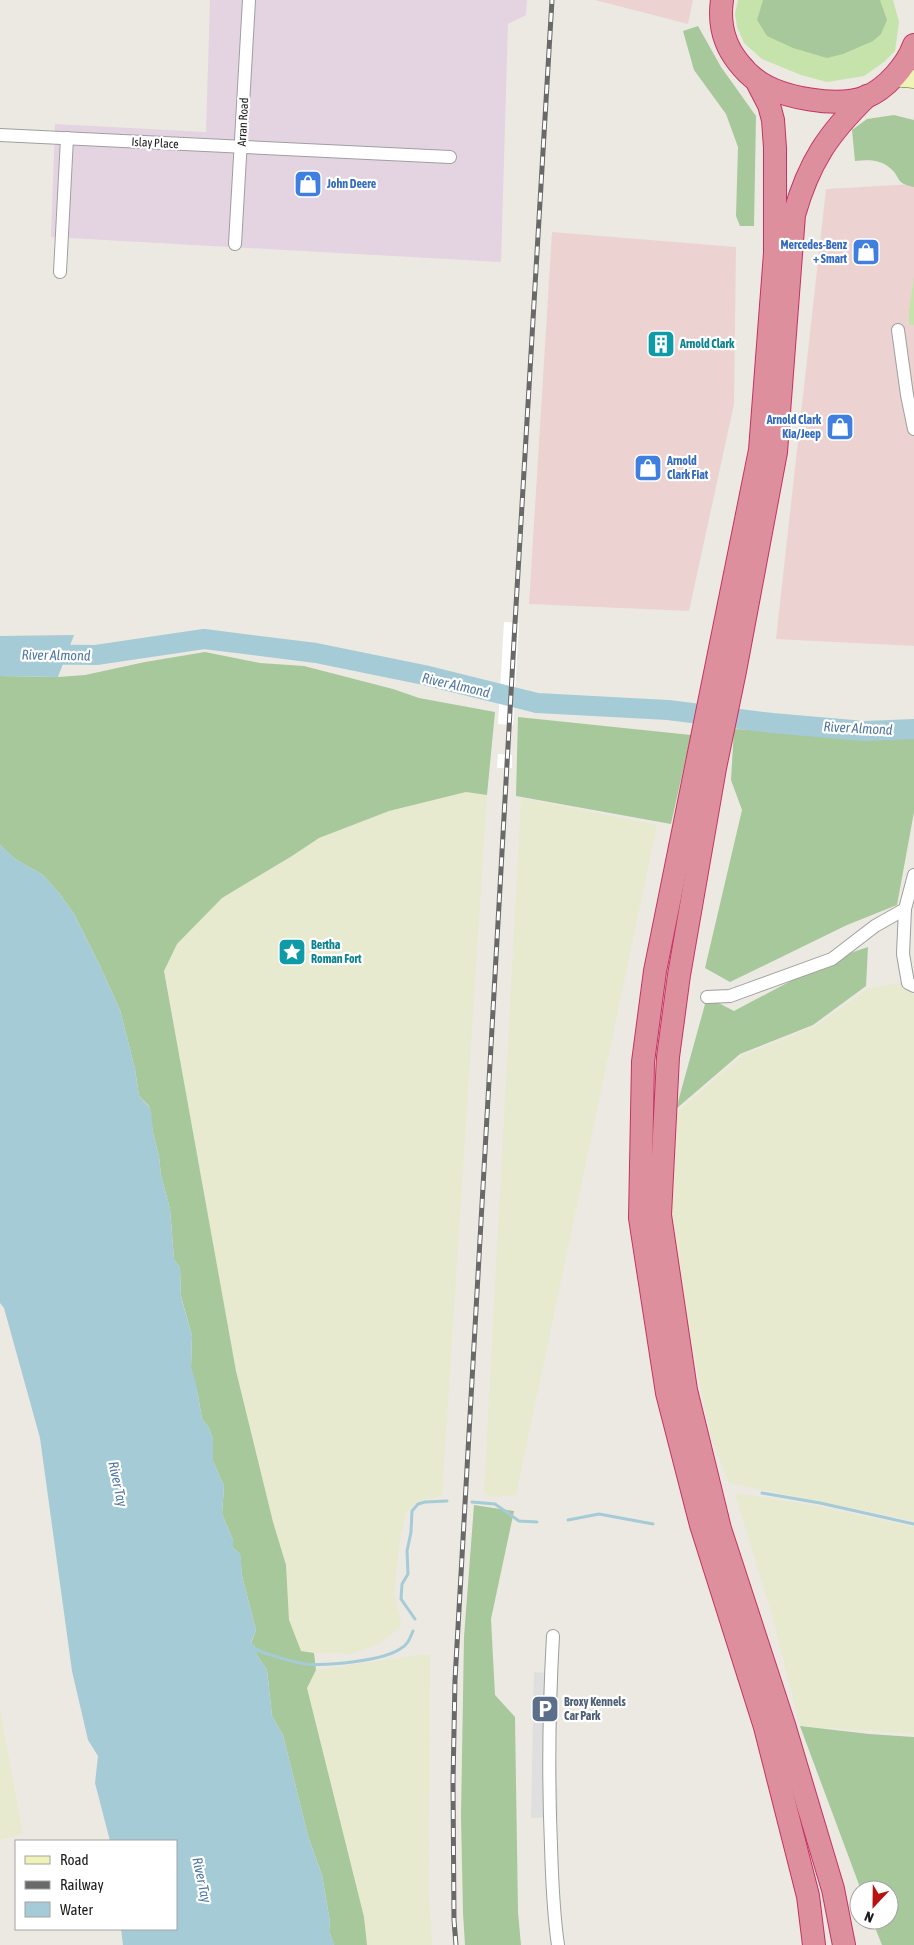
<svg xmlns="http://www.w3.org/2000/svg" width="914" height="1945" font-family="'Asap Condensed',sans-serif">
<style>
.commercial{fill:#ecd3d2}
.industrial{fill:#e4d4e1}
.farmland{fill:#e7eace}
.grass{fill:#c6e3ab}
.forest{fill:#a7c89a}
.parking{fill:#dfdfdf}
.water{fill:#a5cbd6}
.pier{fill:#fff}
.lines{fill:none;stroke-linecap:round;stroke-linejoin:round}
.stream{stroke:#a5cbd6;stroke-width:3}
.river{stroke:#a5cbd6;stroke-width:20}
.street-casing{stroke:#9f9f9f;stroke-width:14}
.secondary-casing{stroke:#5c670e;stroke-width:19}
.highway-casing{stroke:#c63263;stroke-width:24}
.street{stroke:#fff;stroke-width:12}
.secondary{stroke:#eff3b8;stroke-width:18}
.highway{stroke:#de8f9d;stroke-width:22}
.rail-casing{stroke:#696969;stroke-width:5}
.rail{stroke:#fff;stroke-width:3;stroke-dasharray:9;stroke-linecap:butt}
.labels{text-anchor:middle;stroke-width:4.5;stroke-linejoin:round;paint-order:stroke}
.street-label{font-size:12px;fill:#1b1b1b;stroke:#fff}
.shop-label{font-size:12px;font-weight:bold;fill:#366cbe;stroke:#fff;text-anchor:start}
.culture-label{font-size:12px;font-weight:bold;fill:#0d838f;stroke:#fff;text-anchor:start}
.service-label{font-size:12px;font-weight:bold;fill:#4e5e75;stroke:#fff;text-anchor:start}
.water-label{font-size:14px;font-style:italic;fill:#5178a2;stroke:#fff}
</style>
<rect width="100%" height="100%" fill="#ece9e2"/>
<g class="commercial">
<polygon points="595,0 693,0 688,24"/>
<polygon points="914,184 914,646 776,639 826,189"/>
<polygon points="552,232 736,247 734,404 689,611 529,604"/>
</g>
<polygon class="industrial" points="210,0 527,0 526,15 508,24 501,262 51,237 55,124 206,132"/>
<g class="farmland">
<polygon points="466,792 487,795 442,1496 416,1502 406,1513 400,1539 394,1593 401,1621 400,1627 379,1644 351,1654 314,1653 301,1651 289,1620 286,1565 273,1522 236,1371 164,971 177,944 222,898 292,856 319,838 389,811"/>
<polygon points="521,798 657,825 516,1495 492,1497 484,1492"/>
<polygon points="901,983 914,995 914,1521 729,1483 711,1438 694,1355 671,1216 671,1134 677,1112 743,1055 814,1027 869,988"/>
<polygon points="735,1493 816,1506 914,1527 914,1734 800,1726 773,1619"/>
<polygon points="419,1655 430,1655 429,1893 432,1945 367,1945 364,1917 307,1688 316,1670"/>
<polygon points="0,1710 23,1834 0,1840"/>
</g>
<g class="grass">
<polygon points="738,0 893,0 899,22 895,51 884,62 864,76 827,82 801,75 762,59 744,43 737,27 735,14"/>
<polygon points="914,276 914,325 909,325 909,311"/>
</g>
<g class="forest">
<polygon points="763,0 880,0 887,20 881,34 873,41 843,54 827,58 793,48 767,36 757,20"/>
<polygon points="698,26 721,67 756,116 754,226 740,226 736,216 738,147 726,114 694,70 683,31"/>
<path d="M894,115l20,5v67c-20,-4 -12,-9 -24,-19 -11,-9 -23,-8 -35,-7l-3,-31 15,-11z"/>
<polygon points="205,652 260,663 304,666 393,689 419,698 495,712 487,795 466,792 389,811 319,838 292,856 222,898 177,944 164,971 236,1371 273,1522 286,1565 289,1620 301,1651 314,1653 316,1670 307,1688 364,1917 367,1945 334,1945 329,1931 330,1922 322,1875 308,1836 283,1735 272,1716 267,1670 257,1655 255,1647 251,1643 256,1630 242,1576 240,1554 233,1548 233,1540 222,1514 224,1486 213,1461 213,1439 209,1428 202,1419 198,1395 191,1368 192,1336 181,1296 180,1268 174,1259 170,1209 161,1175 159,1157 153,1133 149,1106 139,1096 135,1069 120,1010 100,966 74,914 60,894 43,875 15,859 0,845 0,676 58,677 85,675 145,662"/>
<polygon points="518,717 691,735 671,824 516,796"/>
<polygon points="734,729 914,736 914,812 897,905 847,925 730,982 705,968 742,810 731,780"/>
<polygon points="868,947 866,986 813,1025 740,1054 676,1109 707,997 734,1011 832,959"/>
<polygon points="474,1505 514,1511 491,1619 495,1695 515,1717 518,1912 521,1945 465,1945 463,1913 461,1816 464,1637"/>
<polygon points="800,1726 869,1734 914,1737 914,1945 882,1945 872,1920 889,1920 889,1890 861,1890"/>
</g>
<polygon class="parking" points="534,1672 558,1674 556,1745 558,1817 531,1818"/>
<g class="water">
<polygon points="74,635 58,677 0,676 0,636"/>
<polygon points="0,845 15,859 43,875 60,894 74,914 100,966 120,1010 135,1069 139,1096 151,1109 153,1133 159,1157 161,1175 170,1209 174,1259 180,1268 181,1297 192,1336 191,1368 196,1383 202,1419 209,1428 213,1439 213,1461 224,1486 222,1514 233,1540 233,1548 240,1554 241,1560 242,1576 256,1630 251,1642 255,1647 263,1650 263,1652 257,1652 257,1655 267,1670 272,1716 283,1735 308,1836 322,1875 330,1922 329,1931 334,1945 123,1945 121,1929 176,1929 176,1841 110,1841 95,1783 98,1756 88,1740 72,1671 40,1438 4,1308 0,1303"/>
</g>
<g class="pier">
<polygon points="504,622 519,623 513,725 498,724"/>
<polygon points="498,754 512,755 512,768 497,768"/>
</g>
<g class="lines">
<g class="stream">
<polyline points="762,1493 820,1503 914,1524"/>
<polyline points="472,1502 495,1504 519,1521 537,1522"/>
<polyline points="568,1520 599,1514 653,1524"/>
<polyline points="415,1619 401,1599 402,1584 408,1574 407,1551 411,1532 412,1511 418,1504 425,1502 447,1501"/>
<path d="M261,1652c14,4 30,10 45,12 21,2 76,-3 94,-15 8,-4 10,-11 13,-18"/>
</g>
<polyline class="river" points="0,654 96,655 204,639 316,653 424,675 537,703 668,710 772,723 864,731 914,729"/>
<defs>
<g id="street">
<polyline points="0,135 450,157"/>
<polyline points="235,244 249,0"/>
<polyline points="60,272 67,138"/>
<polyline points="898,330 907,395 914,429"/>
<polyline points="905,909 903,954 908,983 914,986"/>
<polyline points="707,997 730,996 832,959 875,926 905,909 914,875"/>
<path d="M553,1636c-4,70 -5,140 -2,210 1,33 2,66 7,99"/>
</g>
<polyline id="secondary" points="892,77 914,79"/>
<g id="highway">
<path d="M722,0c-2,14 -1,28 4,41 5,14 18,30 30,39 25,18 81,28 110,17 20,-8 41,-32 48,-52"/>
<polyline points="756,80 769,105 773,120 775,148 775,253 760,450 655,971 643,1062 640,1218 667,1393 701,1525 765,1727 808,1896 814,1945"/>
<path d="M844,1945l-11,-56 -49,-164 -64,-196 -34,-139 -26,-175 8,-158 11,-82 36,-207 20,-97 41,-219 18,-237c15,-53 34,-81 73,-119"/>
</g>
</defs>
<use href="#street" class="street-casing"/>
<use href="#secondary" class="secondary-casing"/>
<use href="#highway" class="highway-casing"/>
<use href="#street" class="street"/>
<use href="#secondary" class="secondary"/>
<use href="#highway" class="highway"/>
<defs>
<polyline id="rail" points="456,1945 454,1920 453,1782 455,1680 515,623 552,0"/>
</defs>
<use href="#rail" class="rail-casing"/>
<use href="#rail" class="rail"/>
</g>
<defs>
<symbol id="shop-square" viewBox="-11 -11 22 22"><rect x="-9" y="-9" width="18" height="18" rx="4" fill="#3f7fe0" stroke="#fff"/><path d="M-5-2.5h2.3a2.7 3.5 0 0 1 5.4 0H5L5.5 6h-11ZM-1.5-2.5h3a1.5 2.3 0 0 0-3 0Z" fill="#fff"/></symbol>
<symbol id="building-square" viewBox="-11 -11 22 22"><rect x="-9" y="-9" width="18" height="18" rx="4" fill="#0f9aa8" stroke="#fff"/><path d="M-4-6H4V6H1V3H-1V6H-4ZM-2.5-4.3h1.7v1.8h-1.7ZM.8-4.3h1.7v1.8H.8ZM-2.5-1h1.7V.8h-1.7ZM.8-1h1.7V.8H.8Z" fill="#fff"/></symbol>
<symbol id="sight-square" viewBox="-11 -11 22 22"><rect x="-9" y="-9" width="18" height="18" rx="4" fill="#0f9aa8" stroke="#fff"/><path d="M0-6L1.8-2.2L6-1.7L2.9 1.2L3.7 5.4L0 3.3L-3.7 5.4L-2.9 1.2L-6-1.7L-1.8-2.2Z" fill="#fff"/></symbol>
<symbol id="parking-square" viewBox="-11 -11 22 22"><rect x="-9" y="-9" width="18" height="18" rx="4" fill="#5c6f8a" stroke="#fff"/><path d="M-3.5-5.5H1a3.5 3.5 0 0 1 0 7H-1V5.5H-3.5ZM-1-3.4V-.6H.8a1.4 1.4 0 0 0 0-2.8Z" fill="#fff"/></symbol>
</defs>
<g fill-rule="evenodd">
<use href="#shop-square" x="292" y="168" width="32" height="32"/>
<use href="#shop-square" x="850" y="236" width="32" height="32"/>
<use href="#building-square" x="645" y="328" width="32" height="32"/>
<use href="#shop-square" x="824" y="411" width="32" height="32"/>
<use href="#shop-square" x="632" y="452" width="32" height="32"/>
<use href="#sight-square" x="276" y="936" width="32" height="32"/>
<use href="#parking-square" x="529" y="1693" width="32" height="32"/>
</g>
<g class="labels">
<g class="street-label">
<text transform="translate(243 122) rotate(-87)" y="4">Arran Road</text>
<text transform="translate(155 143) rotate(3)" y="4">Islay Place</text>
</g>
<g class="shop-label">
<text x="327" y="188">John Deere</text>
<text x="847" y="249" text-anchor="end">Mercedes-Benz<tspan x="847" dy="14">+ Smart</tspan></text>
<text x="821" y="424" text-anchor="end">Arnold Clark<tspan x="821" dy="14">Kia/Jeep</tspan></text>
<text x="667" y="465">Arnold<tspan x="667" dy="14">Clark Fiat</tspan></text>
</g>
<g class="culture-label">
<text x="680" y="348">Arnold Clark</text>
<text x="311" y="949">Bertha<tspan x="311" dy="14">Roman Fort</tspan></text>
</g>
<g class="service-label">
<text x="564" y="1706">Broxy Kennels<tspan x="564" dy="14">Car Park</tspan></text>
</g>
<g class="water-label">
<text transform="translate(56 655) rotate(1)" y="5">River Almond</text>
<text transform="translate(456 685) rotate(13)" y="5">River Almond</text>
<text transform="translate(858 728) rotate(3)" y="5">River Almond</text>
<text transform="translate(118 1484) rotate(78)" y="5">River Tay</text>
<text transform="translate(202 1880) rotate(78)" y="5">River Tay</text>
</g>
</g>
<rect x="15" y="1840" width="162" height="90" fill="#ffffff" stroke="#a4a4a4"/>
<rect x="25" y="1856" width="25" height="8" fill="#eff3b8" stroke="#a4a4a4"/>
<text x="60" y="1865" font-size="15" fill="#1b1b1b">Road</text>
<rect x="25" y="1881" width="25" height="8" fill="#696969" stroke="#a4a4a4"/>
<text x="60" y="1890" font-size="15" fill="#1b1b1b">Railway</text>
<rect x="25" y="1902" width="25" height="15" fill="#a5cbd6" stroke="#a4a4a4"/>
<text x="60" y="1915" font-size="15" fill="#1b1b1b">Water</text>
<g transform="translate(874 1905) rotate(202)"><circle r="24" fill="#ffffff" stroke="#a4a4a4"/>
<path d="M0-4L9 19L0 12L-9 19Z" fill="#b61211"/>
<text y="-8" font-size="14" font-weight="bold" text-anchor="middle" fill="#1b1b1b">N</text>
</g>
</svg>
